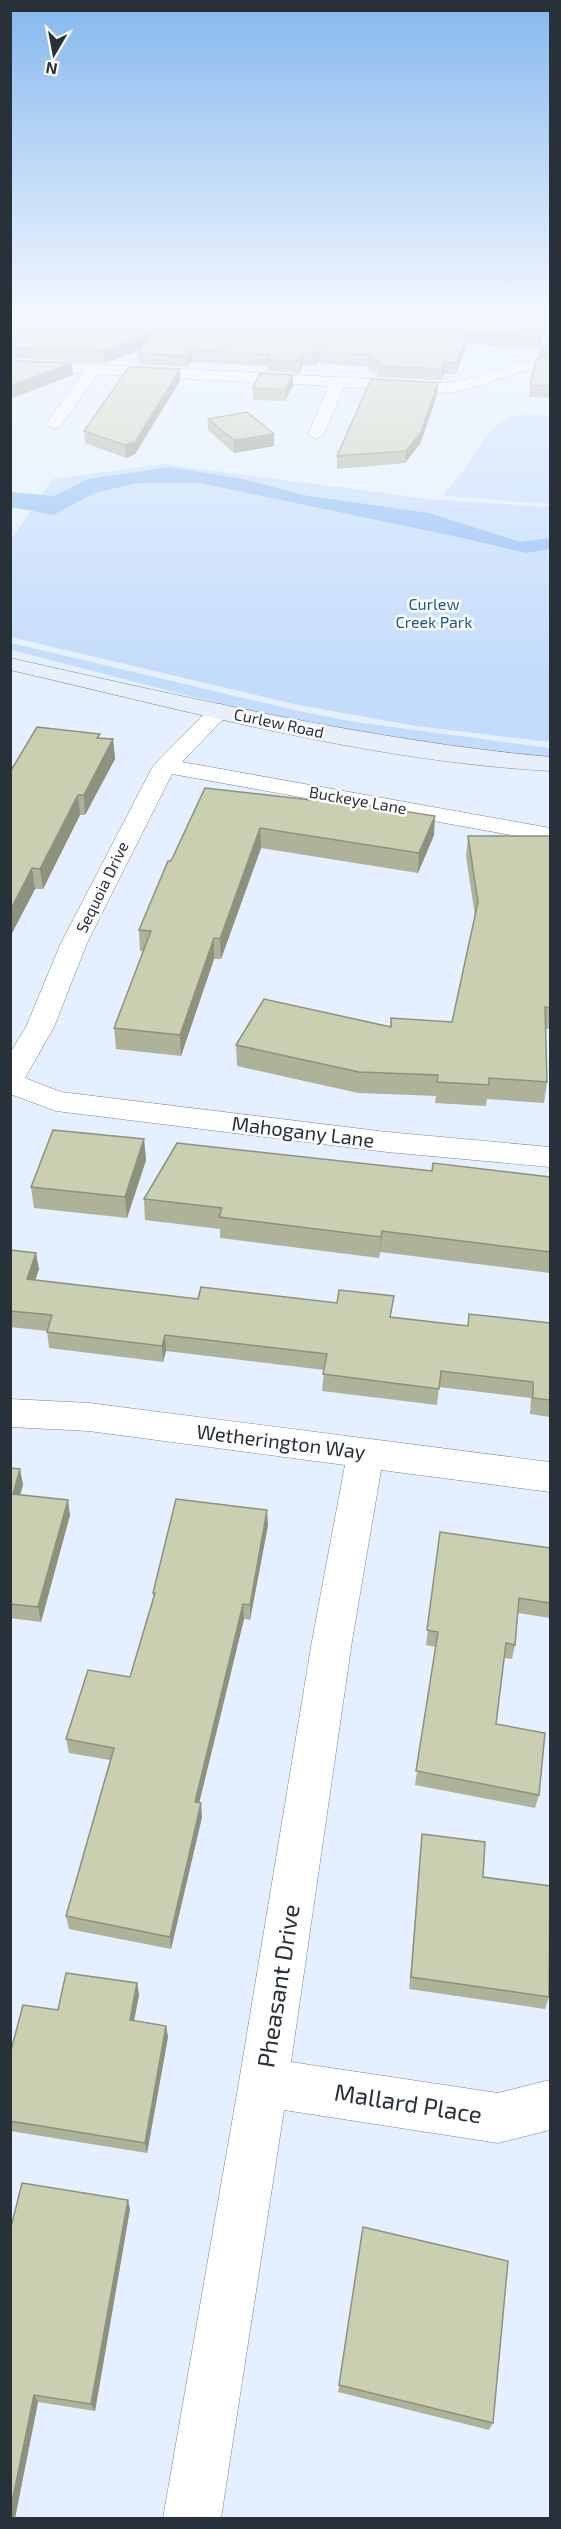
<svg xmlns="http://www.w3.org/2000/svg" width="561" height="2529" font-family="'Exo 2',sans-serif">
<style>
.green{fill:#c4dcfb}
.water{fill:#90bdf5}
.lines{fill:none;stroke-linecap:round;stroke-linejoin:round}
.street-casing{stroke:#74869c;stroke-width:1}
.secondary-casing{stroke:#74869c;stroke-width:1}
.street{fill:#fff;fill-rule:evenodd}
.secondary{fill:#e6effa;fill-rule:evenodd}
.wall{fill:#aeb299}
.shaded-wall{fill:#8d917d}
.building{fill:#cacfb2;stroke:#8d917d;stroke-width:1.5}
.labels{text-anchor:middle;stroke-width:5;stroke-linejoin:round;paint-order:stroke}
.far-park-label{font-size:16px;fill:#1c579a;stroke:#fff}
.far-street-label{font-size:16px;fill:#283039;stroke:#fff}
.street-label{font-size:20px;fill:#283039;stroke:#fff}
.near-street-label{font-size:24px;fill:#283039;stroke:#fff}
</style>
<rect width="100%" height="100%" fill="#e4f0ff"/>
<g class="green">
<polygon points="543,414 550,416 550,504 443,496 470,462 486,435 509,416"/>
<polygon points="164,464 429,499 550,507 550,742 416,726 298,705 11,637 11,539 53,479"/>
<path d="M11,643l283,67 61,12 195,26v9c-75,-7 -151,-16 -225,-30 -106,-21 -210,-51 -314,-77z"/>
</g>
<polygon class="water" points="169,467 243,479 308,496 429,513 520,542 550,538 550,549 526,553 463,538 200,483 138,483 94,493 54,515 11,507 11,492 54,496 88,479"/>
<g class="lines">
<defs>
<g id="street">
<polygon points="345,316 432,316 550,323 550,331 352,320"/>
<path d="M537,359h13v8c-35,2 -67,21 -102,26l-104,-6 -20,47 -8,5 -8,-5 21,-48 -232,-12 -37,53 -6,2 -8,-5 36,-51 -72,-3v-10l438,23c31,-4 58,-19 89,-24z"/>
<polygon points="220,704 228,706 231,711 182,762 550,828 550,842 172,774 87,943 54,1027 25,1078 61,1092 387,1132 550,1147 550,1167 387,1152 56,1111 10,1094 10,1053 26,1027 61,943 153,766 212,706"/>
<polygon points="10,1399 89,1403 550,1462 550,1492 381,1470 352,1641 291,2062 498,2093 550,2080 550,2130 498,2143 284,2110 221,2518 163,2518 239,2082 312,1641 345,1465 89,1431 10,1427"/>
</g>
<path id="secondary" d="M10,658c179,40 357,82 540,99v14c-182,-10 -362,-60 -540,-101z"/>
</defs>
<use href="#street" class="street-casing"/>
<use href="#secondary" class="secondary-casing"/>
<use href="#street" class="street"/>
<use href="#secondary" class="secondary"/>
</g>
<g class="wall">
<polygon points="10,316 384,316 384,318 450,321 550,322 550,321 472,316 550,316 550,398 529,397 530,385 547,357 538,357 539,349 466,344 456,374 444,374 442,380 377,377 377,372 369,371 369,367 317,363 316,366 303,365 299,373 267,371 267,366 191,362 188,367 139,364 138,353 141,349 105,363 10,358"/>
<polygon points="293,375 293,386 285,401 253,400 253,388"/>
<polygon points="180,381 135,454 126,458 85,443 84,431"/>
<polygon points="438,383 437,395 420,444 405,463 337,469 337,456"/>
<polygon points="208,419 274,434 274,446 234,453 208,430"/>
<polygon points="100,738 113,739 115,759 85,815 80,815 43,889 35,889 10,937 10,772"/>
<polygon points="205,788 434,835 418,873 261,848 221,959 214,959 181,1056 116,1049 114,1028 144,951 140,951 139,930"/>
<polygon points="468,836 550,836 550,1029 545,1028 547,1082 544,1103 487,1099 486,1106 435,1103 436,1096 358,1093 237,1066 236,1045 391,1027 452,1022 475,916 466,856"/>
<polygon points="144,1139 146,1160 127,1218 34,1208 31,1187"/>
<polygon points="432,1171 550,1177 550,1273 380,1252 379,1258 220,1238 220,1229 145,1220 144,1199"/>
<polygon points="10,1250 39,1269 35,1280 198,1299 392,1317 468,1326 550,1323 550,1417 530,1414 531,1398 439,1387 437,1405 322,1391 324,1370 166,1351 163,1362 49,1348 47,1331 10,1327"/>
<polygon points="10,1468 20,1469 23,1485 20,1495 70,1515 41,1622 10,1618"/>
<polygon points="268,1525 250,1620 244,1619 199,1803 202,1817 171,1949 69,1929 66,1916 110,1760 69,1753 66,1739 130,1677 153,1598 153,1593"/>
<polygon points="440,1532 550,1548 550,1618 518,1613 515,1645 512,1659 504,1658 496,1724 539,1795 535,1808 415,1785 436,1647 426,1645"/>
<polygon points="422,1834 483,1877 549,1997 545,2009 409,1989"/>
<polygon points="137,1983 139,1995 134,2020 166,2026 168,2037 147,2153 10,2131 10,2054 58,2010"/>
<polygon points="130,2209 95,2411 38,2402 15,2518 10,2231"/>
<polygon points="363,2227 493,2423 489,2430 338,2392"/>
</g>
<g class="shaded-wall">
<polygon points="467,333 466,344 456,374 457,363"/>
<polygon points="151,334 152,345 105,363 104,351"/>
<polygon points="191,350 191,362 188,367 188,356"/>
<polygon points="317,352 317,363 316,366 316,354"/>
<polygon points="303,354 303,365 299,373 300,361"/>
<polygon points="445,362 444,374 442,380 442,369"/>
<polygon points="72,363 73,375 10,399 10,386"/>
<polygon points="180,369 180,381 135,454 126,458 125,445"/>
<polygon points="293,375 293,386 285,401 285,390"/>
<polygon points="438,383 437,395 420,444 405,463 406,451"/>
<polygon points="274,434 274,446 234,453 234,440"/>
<polygon points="113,739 115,759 85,815 84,795"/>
<polygon points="78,795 80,815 43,889 40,869"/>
<polygon points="435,816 434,835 418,873 419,853"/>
<polygon points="260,828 261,848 221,959 220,939"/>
<polygon points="32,868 35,889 10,937 10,911"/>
<polygon points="214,938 214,959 181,1056 180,1035"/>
<polygon points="144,1139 146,1160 127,1218 125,1197"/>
<polygon points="382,1231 380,1252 379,1258 381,1237"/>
<polygon points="36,1253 39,1269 30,1296 27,1279"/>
<polygon points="165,1335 166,1351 163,1362 162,1346"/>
<polygon points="20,1469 23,1485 16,1509 13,1494"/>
<polygon points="68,1500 70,1515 41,1622 38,1607"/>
<polygon points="267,1510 268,1525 250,1620 250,1605"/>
<polygon points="243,1604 244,1619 196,1816 195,1802"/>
<polygon points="201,1803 202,1817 171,1949 170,1937"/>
<polygon points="137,1983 139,1995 132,2031 130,2020"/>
<polygon points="166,2026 168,2037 147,2153 145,2143"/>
<polygon points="128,2200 130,2209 95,2411 91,2404"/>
<polygon points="34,2395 38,2402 15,2518 10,2518 10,2512"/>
</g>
<g class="building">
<polygon points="10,316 383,316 381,318 450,321 452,317 550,322 550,346 539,345 541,337 467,333 457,363 445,362 442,369 377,366 379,361 369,360 372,355 317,352 316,354 303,354 300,361 267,360 270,355 191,350 188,356 138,353 151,334 104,351 10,347"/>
<polygon points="550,356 550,386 530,385 536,360"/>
<polygon points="10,361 72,363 10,386"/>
<polygon points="129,367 180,369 135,442 125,445 84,431"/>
<polygon points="260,373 293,375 285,390 253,388"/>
<polygon points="371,379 438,383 421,432 406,451 337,456"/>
<polygon points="247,412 274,434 234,440 208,419"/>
<polygon points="37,727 100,734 97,738 113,739 84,795 78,795 40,869 32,868 10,911 10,772"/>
<polygon points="205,788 311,800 313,797 435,816 419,853 260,828 220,939 214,938 180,1035 114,1028 151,931 139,930 168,861 171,861"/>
<polygon points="468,836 550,836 550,1008 545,1007 547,1082 489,1078 489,1085 437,1082 438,1075 359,1072 236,1045 264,999 391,1027 391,1018 452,1022 478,902"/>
<polygon points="53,1130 144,1139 125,1197 31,1187"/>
<polygon points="177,1143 432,1171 433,1163 550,1177 550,1252 382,1231 381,1237 219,1217 222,1208 144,1199"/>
<polygon points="10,1250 36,1253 27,1279 198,1299 201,1287 337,1303 339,1290 394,1296 390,1317 468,1326 469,1314 550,1323 550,1400 533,1398 533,1382 441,1371 439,1389 323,1374 327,1354 165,1335 162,1346 47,1332 52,1315 10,1311"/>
<polygon points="10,1468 20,1469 13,1494 68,1500 38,1607 10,1604"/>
<polygon points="176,1499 267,1510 250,1605 243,1604 195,1802 201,1803 170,1937 66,1916 114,1748 66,1739 88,1670 130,1677 155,1593 153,1593"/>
<polygon points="440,1532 550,1548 550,1603 519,1598 515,1645 506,1643 496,1724 545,1733 539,1795 416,1771 438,1632 427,1630"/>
<polygon points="422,1834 485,1842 483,1877 550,1886 549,1997 411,1977"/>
<polygon points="66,1973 137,1983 130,2020 166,2026 145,2143 10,2121 10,2054 23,2005 58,2010"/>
<polygon points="22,2183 128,2200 91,2404 34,2395 10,2512 10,2231"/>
<polygon points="363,2227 508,2261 493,2423 339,2385"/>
</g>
<linearGradient id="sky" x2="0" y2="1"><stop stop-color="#85b8ed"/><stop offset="0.47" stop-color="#f3f8ff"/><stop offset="1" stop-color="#f3f8ff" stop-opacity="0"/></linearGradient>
<rect width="561" height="670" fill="url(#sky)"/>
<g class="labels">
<g class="far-park-label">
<text x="434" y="610">Curlew<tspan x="434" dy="18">Creek Park</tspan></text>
</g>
<g class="far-street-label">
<text transform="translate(279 723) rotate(12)" y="6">Curlew Road</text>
<text transform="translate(358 800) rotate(10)" y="6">Buckeye Lane</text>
<text transform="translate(102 887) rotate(-64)" y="6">Sequoia Drive</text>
</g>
<g class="street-label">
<text transform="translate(303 1132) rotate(7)" y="7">Mahogany Lane</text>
<text transform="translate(281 1442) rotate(7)" y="7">Wetherington Way</text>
</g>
<g class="near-street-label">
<text transform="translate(279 1986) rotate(-81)" y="8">Pheasant Drive</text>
<text transform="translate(408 2104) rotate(9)" y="8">Mallard Place</text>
</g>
</g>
<rect width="561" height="2529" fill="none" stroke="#283039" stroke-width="24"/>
<g transform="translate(54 54) rotate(190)" stroke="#ffffff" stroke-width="4.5" paint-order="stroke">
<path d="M0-4.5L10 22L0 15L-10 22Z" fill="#283039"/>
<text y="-9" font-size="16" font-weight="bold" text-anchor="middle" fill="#283039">N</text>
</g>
</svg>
